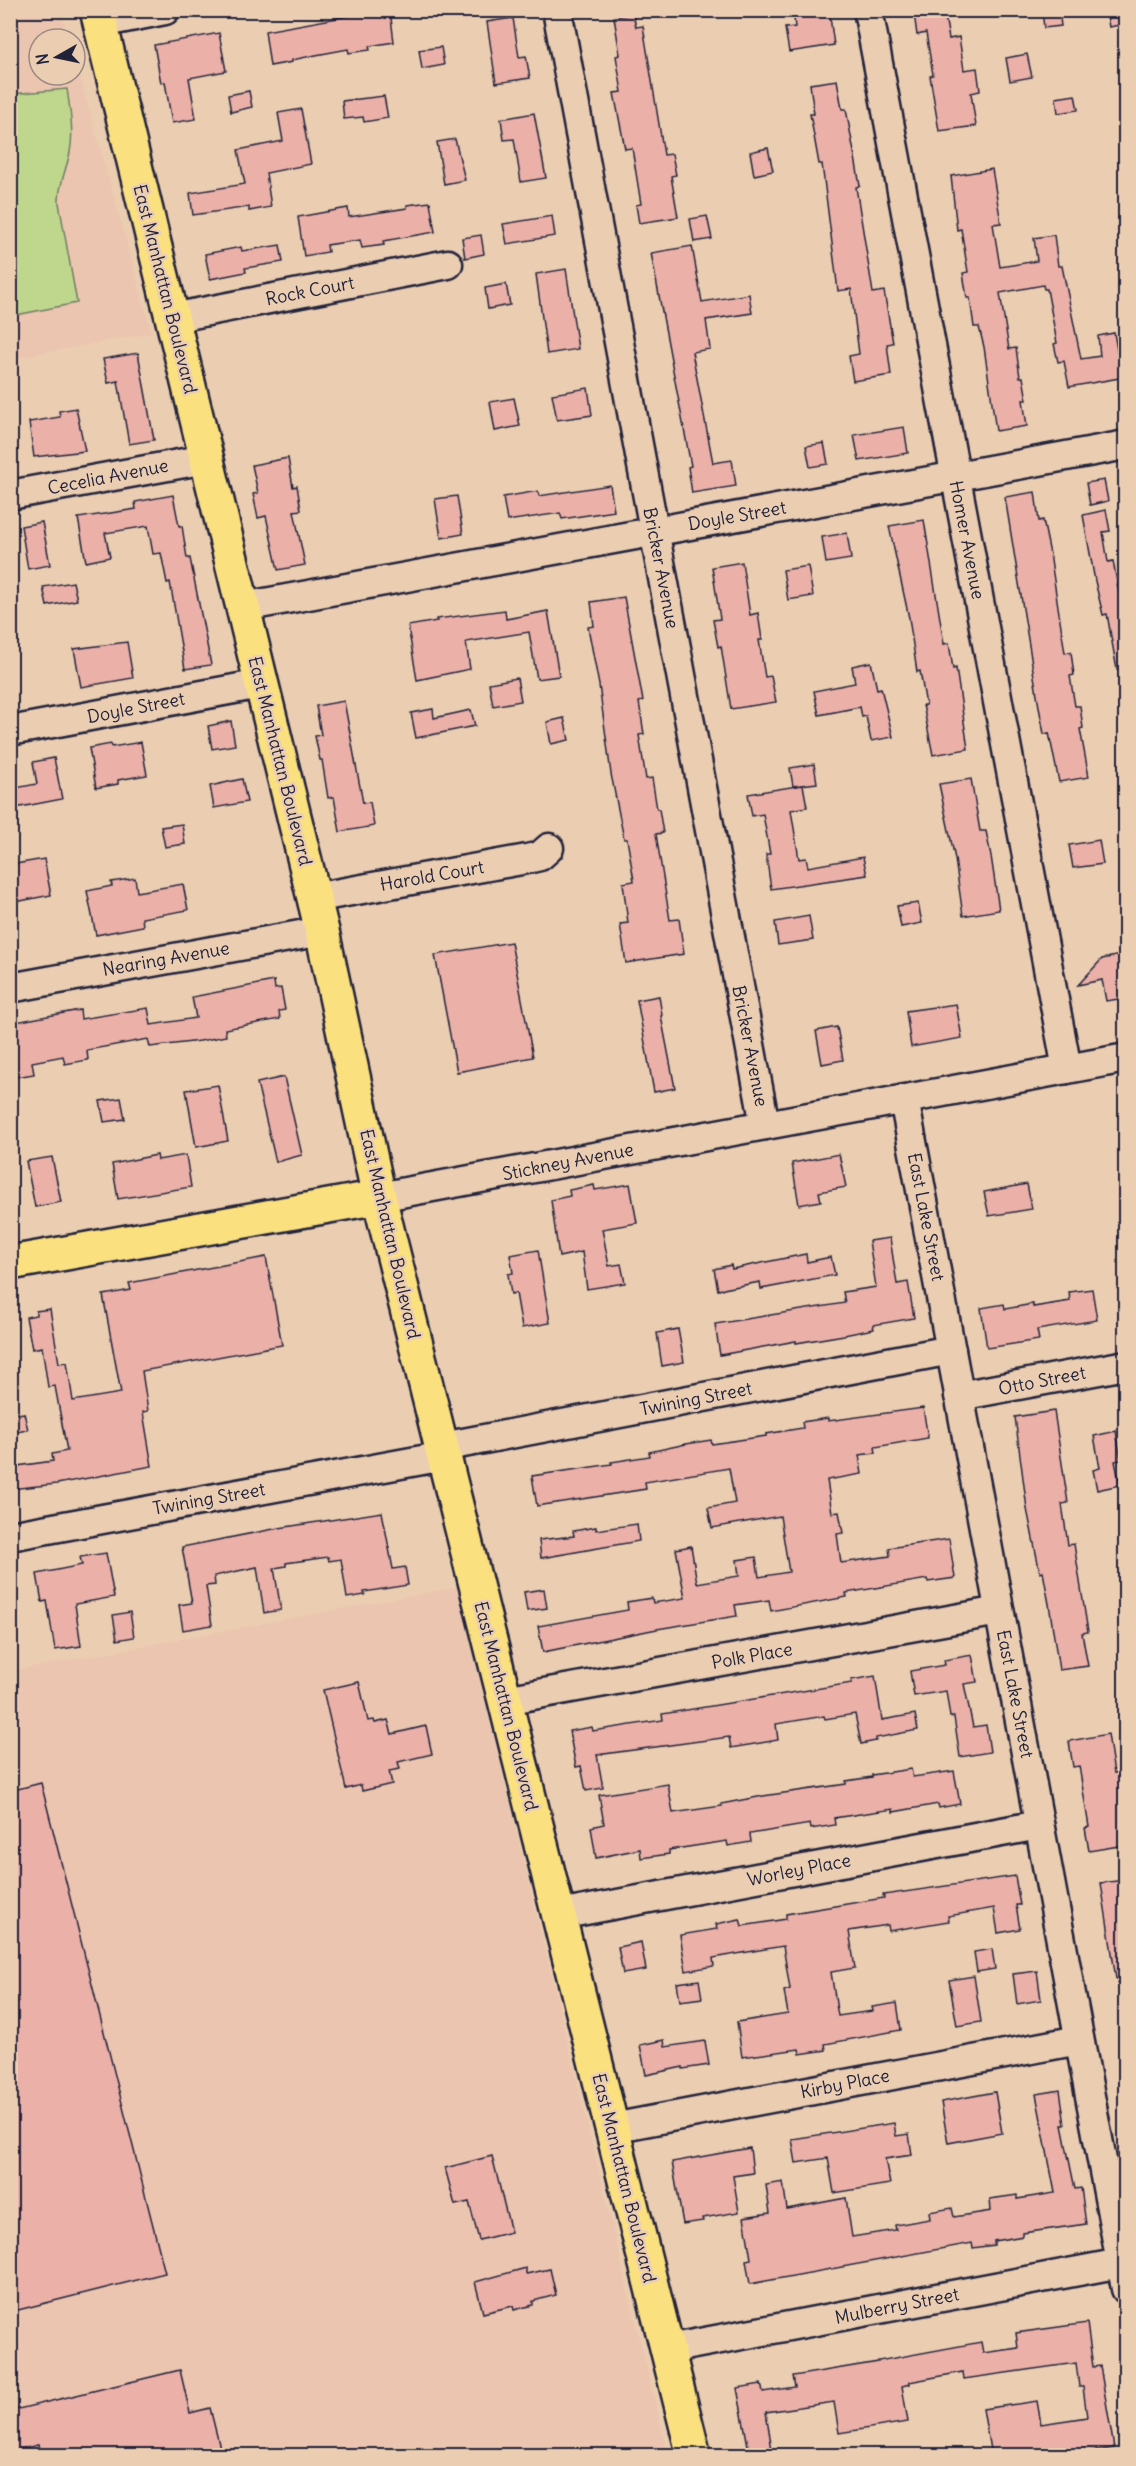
<svg xmlns="http://www.w3.org/2000/svg" width="1136" height="2466" font-family="Delius,sans-serif">
<style>
.built{fill:#ebc5af}
.green{fill:#bfd78d;stroke:#707c64;stroke-width:1.5}
.building{fill:#ebb0a8;stroke:#22223b;stroke-width:1.5}
.lines{fill:none;stroke-linecap:round;stroke-linejoin:round}
.minor-casing{stroke:#22223b;stroke-width:33}
.major-casing{stroke:#22223b;stroke-width:38}
.minor{stroke:#ebceb2;stroke-width:28}
.major{stroke:#fbe080;stroke-width:33}
.labels{text-anchor:middle;stroke-width:5;stroke-linejoin:round;paint-order:stroke}
.street-label{font-size:18px;fill:#22223b;stroke:#ebceb2}
</style>
<rect width="100%" height="100%" fill="#ebceb2"/>
<filter id="ink" filterUnits="userSpaceOnUse"><feTurbulence type="fractalNoise" baseFrequency=".0167" numOctaves="2"/><feDisplacementMap in="SourceGraphic" scale="12" xChannelSelector="R" yChannelSelector="G"/><feConvolveMatrix kernelMatrix="1 2 1 2 8 2 1 2 1" color-interpolation-filters="sRGB"/></filter>
<g filter="url(#ink)">
<g class="built">
<polygon points="11,11 61,11 69,39 39,39 39,75 75,75 75,59 152,333 11,359"/>
<polygon points="457,1587 668,2455 11,2456 11,1671"/>
</g>
<path class="green" d="M67,89c3,21 7,42 3,63 -3,16 -12,34 -11,51l18,100 -66,13v-222z"/>
<g class="building">
<polygon points="382,10 390,10 394,42 369,46 370,50 349,53 348,49 316,55 292,60 292,62 270,66 265,31"/>
<polygon points="793,10 829,10 834,45 789,52 785,28 795,27"/>
<polygon points="930,10 944,10 949,39 959,37 964,70 977,68 980,91 971,93 976,126 939,131 930,76 933,75 926,33 917,35 914,13"/>
<polygon points="1042,10 1059,10 1061,26 1044,28"/>
<polygon points="1106,10 1125,10 1125,24 1109,27"/>
<polygon points="633,14 636,27 643,26 664,155 672,154 676,175 671,176 678,217 639,223 636,205 641,204 632,148 625,149 614,93 622,92 616,56 620,55 614,17"/>
<polygon points="513,18 519,57 526,56 530,78 496,83 487,22"/>
<polygon points="219,33 226,71 189,78 196,119 172,123 165,82 161,83 154,45"/>
<polygon points="441,47 444,65 422,69 419,50"/>
<polygon points="1027,54 1032,77 1010,81 1006,58"/>
<polygon points="837,80 842,109 846,109 856,163 860,186 856,187 873,293 884,291 893,343 887,344 891,375 853,381 849,356 859,354 851,289 838,291 822,164 819,164 810,114 814,114 810,84"/>
<polygon points="249,91 252,107 231,112 228,95"/>
<polygon points="1075,95 1078,110 1058,113 1056,98"/>
<polygon points="384,96 388,118 364,122 363,117 344,119 342,101"/>
<polygon points="301,109 311,164 266,173 271,207 249,211 249,207 193,215 190,193 245,184 238,150 283,141 278,113"/>
<polygon points="534,113 546,178 521,182 514,139 504,140 501,119"/>
<polygon points="455,139 465,180 444,184 437,142"/>
<polygon points="768,148 773,171 754,175 750,152"/>
<polygon points="992,169 1001,223 993,224 1000,267 1037,261 1034,238 1054,235 1058,266 1062,266 1081,359 1100,356 1098,336 1114,333 1119,361 1125,360 1125,377 1069,387 1064,361 1058,362 1054,344 1057,343 1047,289 1044,289 1043,285 1000,293 1009,349 1016,348 1020,377 1023,377 1027,400 1023,400 1027,426 996,431 984,347 979,327 974,327 970,298 967,298 963,273 968,272 961,229 957,230 951,176"/>
<polygon points="430,202 435,232 383,241 384,245 362,248 360,240 327,245 328,252 304,256 298,217 348,208 349,217 407,208 407,205"/>
<polygon points="552,216 555,236 507,244 503,224"/>
<polygon points="707,216 712,239 694,242 690,219"/>
<polygon points="481,235 484,254 465,258 462,238"/>
<polygon points="280,245 283,262 245,268 246,272 210,279 205,254 241,247 242,251"/>
<polygon points="692,246 702,302 749,294 752,313 706,320 710,349 692,352 713,463 732,460 736,486 692,493 688,467 691,466 651,253"/>
<polygon points="566,269 578,349 547,354 536,274"/>
<polygon points="506,284 510,305 488,309 485,288"/>
<polygon points="138,353 154,440 129,444 118,381 108,383 103,359"/>
<polygon points="588,388 592,415 557,420 552,394"/>
<polygon points="514,398 520,426 495,431 490,402"/>
<polygon points="76,408 85,451 34,457 29,422 60,417 59,411"/>
<polygon points="904,427 908,453 859,461 854,435"/>
<polygon points="824,443 828,464 810,467 806,446"/>
<polygon points="288,458 293,487 297,486 301,510 294,511 305,565 278,570 266,516 258,518 253,494 258,493 252,465"/>
<polygon points="1104,480 1108,501 1090,505 1086,483"/>
<polygon points="610,485 614,511 562,519 560,513 507,521 503,497 538,491 539,496"/>
<polygon points="1035,492 1039,521 1043,520 1050,554 1065,653 1071,652 1074,675 1070,676 1075,706 1080,706 1083,728 1080,729 1089,777 1059,782 1049,733 1044,734 1039,707 1005,497"/>
<polygon points="173,495 179,526 182,526 187,558 190,558 211,665 185,669 170,582 167,583 161,553 153,554 148,526 105,533 110,557 86,562 78,518 136,509 135,502"/>
<polygon points="457,496 463,534 441,538 435,499"/>
<polygon points="1106,510 1110,531 1103,532 1108,562 1113,561 1123,614 1125,614 1125,669 1117,670 1107,614 1103,615 1095,581 1083,515"/>
<polygon points="924,520 944,644 949,643 953,669 956,668 968,749 933,755 923,705 926,705 920,671 917,672 909,618 889,526"/>
<polygon points="42,522 50,565 28,569 21,526"/>
<polygon points="847,533 851,559 826,563 822,537"/>
<polygon points="742,562 750,615 758,613 762,640 759,640 765,677 771,676 776,702 731,709 721,646 718,647 713,620 720,619 712,567"/>
<polygon points="808,566 813,596 788,600 783,570"/>
<polygon points="73,582 77,600 47,606 43,587"/>
<polygon points="624,597 643,701 639,702 644,734 639,735 646,779 652,778 657,809 659,809 663,833 656,834 670,920 679,919 684,954 626,963 620,924 628,923 623,883 634,881 627,839 624,839 611,774 599,685 588,627 594,626 591,602"/>
<polygon points="505,610 506,619 548,611 559,676 537,679 529,632 466,642 470,669 417,680 408,626 437,621 436,619"/>
<polygon points="127,642 133,678 81,687 74,649"/>
<polygon points="871,662 877,689 881,688 893,737 871,741 866,716 862,717 860,707 819,715 814,691 855,683 852,666"/>
<polygon points="517,678 521,701 493,706 489,683"/>
<polygon points="344,701 363,803 370,802 374,826 340,832 334,797 328,798 322,760 320,760 315,736 321,735 316,706"/>
<polygon points="433,709 434,718 471,710 475,726 416,738 411,713"/>
<polygon points="564,718 569,740 551,744 547,722"/>
<polygon points="231,721 235,745 212,749 208,726"/>
<polygon points="141,742 147,775 118,780 118,784 96,788 89,748 111,744 112,747"/>
<polygon points="54,758 62,799 10,809 10,789 37,784 33,762"/>
<polygon points="814,764 817,783 793,786 790,768"/>
<polygon points="242,779 247,802 214,808 210,786"/>
<polygon points="971,779 980,831 986,831 991,856 999,910 963,916 955,859 939,784"/>
<polygon points="803,785 807,807 791,810 799,859 806,858 808,867 863,857 867,875 771,889 766,854 770,854 763,814 752,816 748,794"/>
<polygon points="182,824 185,844 165,847 161,827"/>
<polygon points="1099,840 1103,864 1073,868 1069,845"/>
<polygon points="44,859 51,895 10,903 10,865"/>
<polygon points="135,878 137,892 183,884 188,910 142,918 143,926 96,935 87,891 112,886 111,882"/>
<polygon points="918,903 922,923 901,927 897,906"/>
<polygon points="809,916 813,940 778,945 775,922"/>
<polygon points="511,942 533,1057 457,1072 435,955"/>
<polygon points="1125,954 1125,998 1106,1001 1102,980 1078,985 1102,959"/>
<polygon points="274,981 275,989 281,988 285,1010 279,1011 280,1019 225,1029 226,1036 200,1041 150,1047 148,1039 87,1050 88,1060 65,1064 63,1056 32,1062 34,1074 10,1078 10,1023 80,1010 81,1019 148,1008 151,1025 196,1018 192,997"/>
<polygon points="659,996 662,1015 661,1016 675,1088 654,1092 637,1000"/>
<polygon points="956,1004 962,1038 911,1047 906,1011"/>
<polygon points="837,1027 843,1060 822,1064 816,1031"/>
<polygon points="284,1077 302,1155 276,1162 257,1083"/>
<polygon points="218,1085 228,1141 196,1147 186,1090"/>
<polygon points="121,1098 125,1119 104,1122 100,1101"/>
<polygon points="839,1154 846,1187 819,1192 821,1201 799,1205 792,1163"/>
<polygon points="157,1155 158,1160 186,1155 191,1187 118,1199 112,1164"/>
<polygon points="52,1157 61,1202 35,1207 26,1161"/>
<polygon points="630,1184 637,1223 602,1229 609,1266 621,1264 625,1283 587,1289 582,1252 559,1257 551,1200 570,1196 569,1190 594,1185 595,1190"/>
<polygon points="1027,1184 1032,1209 989,1216 984,1192"/>
<polygon points="890,1238 897,1284 908,1282 914,1318 873,1325 874,1329 844,1335 796,1343 796,1341 720,1355 715,1324 845,1303 843,1292 876,1287 869,1241"/>
<polygon points="538,1250 550,1323 522,1328 516,1293 511,1294 508,1274 513,1273 510,1255"/>
<polygon points="806,1254 807,1262 831,1257 835,1275 761,1289 760,1282 718,1290 714,1269 731,1265 732,1269"/>
<polygon points="266,1257 282,1345 142,1371 148,1411 143,1412 152,1466 57,1484 10,1489 10,1467 53,1461 52,1454 67,1451 55,1386 48,1387 42,1347 32,1349 26,1317 36,1315 36,1311 50,1309 59,1363 67,1362 73,1401 121,1393 103,1295 131,1290 129,1283"/>
<polygon points="1092,1289 1097,1320 1037,1330 1039,1340 987,1348 981,1308 1004,1304 1005,1309 1033,1304 1033,1307 1070,1301 1069,1292"/>
<polygon points="678,1329 684,1362 662,1366 657,1333"/>
<polygon points="923,1408 928,1438 875,1447 876,1453 859,1455 862,1474 827,1480 832,1513 839,1512 843,1533 837,1534 841,1563 890,1556 889,1548 949,1539 955,1578 928,1582 927,1579 846,1593 847,1597 771,1611 769,1600 735,1605 737,1616 657,1629 543,1652 538,1626 628,1610 627,1602 652,1598 653,1603 685,1598 676,1549 691,1546 697,1583 739,1576 737,1560 756,1557 759,1577 789,1572 780,1516 712,1528 708,1508 735,1503 729,1468 645,1482 646,1489 537,1506 532,1476 612,1464 611,1462 650,1456 649,1452 686,1444 711,1440 712,1444 766,1436 766,1434 803,1428 802,1422 828,1418 828,1421"/>
<polygon points="1054,1411 1068,1503 1062,1504 1068,1545 1074,1544 1088,1632 1082,1633 1088,1666 1059,1670 1049,1604 1043,1572 1040,1573 1027,1509 1015,1417"/>
<polygon points="24,1413 28,1430 10,1433 10,1415"/>
<polygon points="1116,1431 1121,1460 1115,1461 1120,1485 1097,1490 1093,1470 1100,1468 1094,1436"/>
<polygon points="382,1512 393,1569 405,1567 408,1585 364,1592 365,1595 347,1598 341,1559 329,1561 328,1557 286,1563 286,1566 274,1568 281,1610 264,1613 257,1567 214,1576 215,1585 206,1586 212,1625 183,1630 179,1605 192,1603 182,1547 279,1528"/>
<polygon points="637,1524 639,1541 541,1558 539,1540 574,1536 573,1531 596,1527 596,1530"/>
<polygon points="106,1553 114,1597 75,1604 81,1646 55,1650 47,1601 42,1602 37,1574 82,1565 80,1557"/>
<polygon points="544,1589 547,1608 527,1611 524,1592"/>
<polygon points="130,1612 134,1637 117,1640 113,1615"/>
<polygon points="972,1655 977,1682 964,1684 973,1727 986,1725 990,1752 960,1757 954,1717 950,1717 946,1691 914,1696 910,1671 945,1665 944,1660"/>
<polygon points="875,1676 882,1720 915,1714 918,1730 876,1738 876,1741 861,1744 855,1714 825,1719 824,1716 776,1724 778,1740 731,1748 729,1737 597,1755 603,1788 586,1791 581,1766 576,1767 569,1731 592,1727 593,1731 663,1720 662,1714 852,1683 851,1680"/>
<polygon points="359,1682 368,1721 374,1720 375,1723 388,1720 392,1734 426,1726 432,1754 398,1762 400,1769 389,1771 392,1784 362,1791 361,1785 346,1789 323,1690"/>
<polygon points="1108,1734 1114,1773 1125,1771 1125,1845 1089,1851 1085,1828 1089,1827 1079,1766 1073,1767 1069,1741"/>
<polygon points="911,1769 913,1777 954,1771 960,1804 939,1808 938,1804 893,1812 893,1809 834,1818 835,1825 811,1829 810,1824 750,1834 751,1842 728,1846 727,1841 669,1850 669,1854 641,1858 640,1849 596,1858 591,1827 604,1824 599,1795 668,1784 673,1813 722,1806 721,1804 763,1796 846,1784 846,1781 872,1777 872,1775"/>
<polygon points="41,1783 165,2273 10,2312 10,1791"/>
<polygon points="1015,1876 1020,1905 1016,1905 1020,1929 998,1933 994,1908 948,1916 949,1921 889,1931 888,1925 849,1931 855,1968 831,1972 838,2016 873,2011 872,2007 897,2003 901,2030 825,2044 826,2050 800,2054 799,2049 742,2057 737,2022 788,2014 784,1991 790,1989 783,1946 713,1958 714,1966 686,1971 680,1935 717,1929 716,1924 740,1919 742,1926 786,1919 786,1914 884,1898 883,1895"/>
<polygon points="1125,1880 1125,1978 1116,1979 1101,1883"/>
<polygon points="641,1942 646,1970 623,1974 618,1947"/>
<polygon points="992,1949 995,1969 977,1972 974,1952"/>
<polygon points="1037,1971 1041,2000 1017,2004 1013,1974"/>
<polygon points="974,1976 981,2022 957,2026 949,1980"/>
<polygon points="699,1980 702,1998 680,2001 677,1983"/>
<polygon points="664,2040 665,2047 705,2041 709,2065 683,2069 683,2067 646,2075 640,2045"/>
<polygon points="1060,2090 1065,2125 1062,2125 1068,2155 1075,2189 1081,2188 1086,2224 1023,2233 1023,2236 994,2241 994,2245 973,2248 972,2243 750,2284 746,2260 751,2259 744,2217 770,2213 766,2185 783,2182 787,2209 846,2198 852,2237 896,2230 895,2225 930,2219 929,2212 952,2208 954,2217 991,2211 990,2199 1017,2195 1017,2199 1055,2193 1036,2094"/>
<polygon points="995,2092 1002,2133 948,2143 941,2102"/>
<polygon points="894,2123 896,2136 909,2134 912,2155 885,2159 890,2184 834,2193 828,2158 796,2163 792,2139"/>
<polygon points="750,2148 753,2173 733,2176 739,2212 702,2218 703,2221 683,2224 672,2162"/>
<polygon points="492,2156 511,2232 479,2240 469,2202 455,2205 445,2168"/>
<polygon points="526,2268 526,2274 550,2269 556,2295 533,2301 533,2305 514,2310 513,2306 483,2313 475,2282"/>
<polygon points="1087,2323 1093,2367 1100,2366 1114,2448 1064,2456 991,2456 983,2409 1037,2401 1041,2424 1087,2417 1083,2387 1079,2387 1076,2363 964,2379 963,2372 909,2382 910,2384 902,2386 908,2422 839,2433 834,2402 766,2412 773,2456 750,2456 737,2388 761,2384 763,2392 795,2387 793,2376 878,2362 878,2361 981,2342 983,2353 1018,2348 1016,2333"/>
<polygon points="180,2370 190,2413 210,2408 222,2456 41,2456 38,2445 10,2452 10,2411"/>
</g>
<g class="lines">
<defs>
<g id="minor">
<polyline points="557,10 765,1125"/>
<polyline points="868,10 1067,1069"/>
<polyline points="100,23 165,10"/>
<polyline points="172,318 448,264"/>
<polyline points="10,495 206,459"/>
<polyline points="243,607 1126,445"/>
<polyline points="10,731 261,684"/>
<polyline points="313,898 527,859 540,856 549,848"/>
<polyline points="10,988 322,931"/>
<polyline points="904,1099 1126,2289"/>
<polyline points="379,1197 1126,1058"/>
<polyline points="959,1396 1126,1365"/>
<polyline points="442,1447 951,1350"/>
<polyline points="10,1536 444,1456"/>
<polyline points="505,1700 999,1611"/>
<polyline points="559,1915 1039,1825"/>
<polyline points="612,2128 1079,2040"/>
<polyline points="668,2349 1126,2262"/>
</g>
<g id="major">
<polyline points="97,10 322,931 379,1197 694,2456"/>
<polyline points="10,1263 379,1197"/>
</g>
</defs>
<use href="#minor" class="minor-casing"/>
<use href="#major" class="major-casing"/>
<use href="#minor" class="minor"/>
<use href="#major" class="major"/>
</g>
</g>
<g class="labels">
<g class="street-label">
<text transform="translate(165 289) rotate(76)" y="6">East Manhattan Boulevard</text>
<text transform="translate(310 291) rotate(-11)" y="6">Rock Court</text>
<text transform="translate(108 477) rotate(-11)" y="6">Cecelia Avenue</text>
<text transform="translate(737 516) rotate(-10)" y="6">Doyle Street</text>
<text transform="translate(967 540) rotate(79)" y="6">Homer Avenue</text>
<text transform="translate(661 568) rotate(79)" y="6">Bricker Avenue</text>
<text transform="translate(136 708) rotate(-11)" y="6">Doyle Street</text>
<text transform="translate(280 761) rotate(76)" y="6">East Manhattan Boulevard</text>
<text transform="translate(432 876) rotate(-10)" y="6">Harold Court</text>
<text transform="translate(166 959) rotate(-10)" y="6">Nearing Avenue</text>
<text transform="translate(750 1046) rotate(79)" y="6">Bricker Avenue</text>
<text transform="translate(568 1162) rotate(-11)" y="6">Stickney Avenue</text>
<text transform="translate(926 1217) rotate(79)" y="6">East Lake Street</text>
<text transform="translate(390 1234) rotate(77)" y="6">East Manhattan Boulevard</text>
<text transform="translate(1042 1381) rotate(-11)" y="6">Otto Street</text>
<text transform="translate(696 1399) rotate(-11)" y="6">Twining Street</text>
<text transform="translate(209 1499) rotate(-10)" y="6">Twining Street</text>
<text transform="translate(752 1656) rotate(-10)" y="6">Polk Place</text>
<text transform="translate(1015 1694) rotate(79)" y="6">East Lake Street</text>
<text transform="translate(506 1706) rotate(76)" y="6">East Manhattan Boulevard</text>
<text transform="translate(799 1870) rotate(-11)" y="6">Worley Place</text>
<text transform="translate(845 2084) rotate(-11)" y="6">Kirby Place</text>
<text transform="translate(624 2178) rotate(76)" y="6">East Manhattan Boulevard</text>
<text transform="translate(897 2306) rotate(-11)" y="6">Mulberry Street</text>
</g>
</g>
<rect width="1136" height="2466" fill="none" stroke="#ebceb2" stroke-width="36"/>
<rect x="18" y="18" width="1100" height="2430" fill="none" stroke="#22223b" stroke-width="2" filter="url(#ink)"/>
<g transform="translate(57 57) rotate(261)"><circle r="28" fill="#ebceb2" stroke="#9b8982" stroke-width="1.5"/>
<path d="M0-4.5L10 22L0 15L-10 22Z" fill="#22223b"/>
<text y="-9" font-size="16" font-weight="bold" text-anchor="middle" fill="#22223b">N</text>
</g>
</svg>
